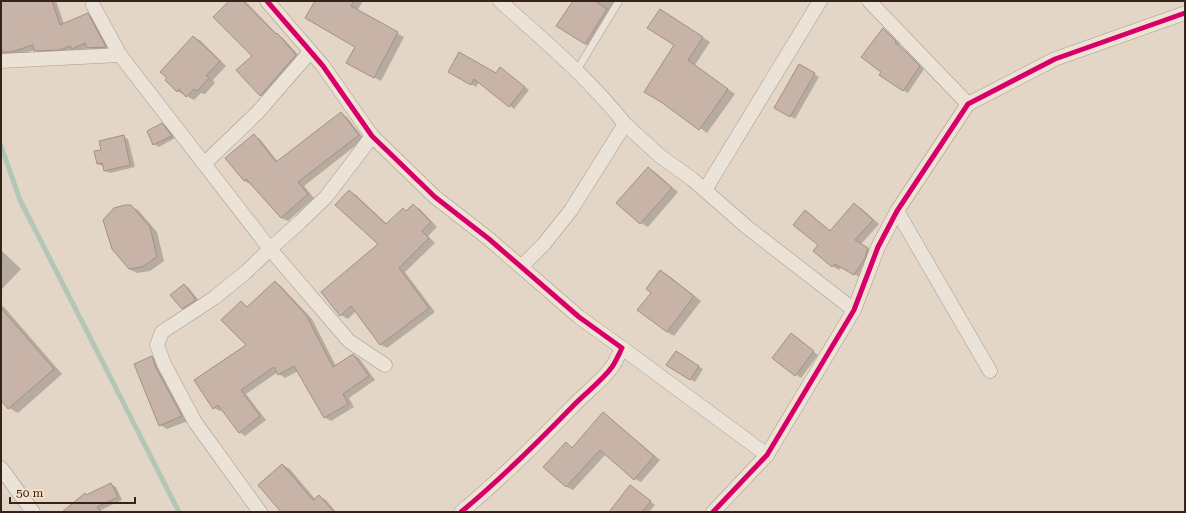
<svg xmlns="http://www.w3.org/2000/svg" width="1186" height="513" font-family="'Roboto Serif',serif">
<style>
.shadow{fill:#0003}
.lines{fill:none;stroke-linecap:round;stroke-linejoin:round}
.stream{stroke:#b3c7b7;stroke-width:5}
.building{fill:#c7b3a7;stroke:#a39186}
.service-casing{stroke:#a79b90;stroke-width:8}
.minor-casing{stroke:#a79b90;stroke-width:15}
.service{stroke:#ebe2d8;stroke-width:7}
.minor{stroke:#ebe2d8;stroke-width:14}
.cycleway-casing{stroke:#f7e2c9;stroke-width:8}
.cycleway{stroke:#d6006c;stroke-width:5}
</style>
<rect width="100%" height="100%" fill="#e3d6c6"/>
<g class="shadow">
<polygon points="1,1 56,1 64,24 87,14 94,18 112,50 95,51 88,48 79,52 75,50 67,53 42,54 35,50 1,59"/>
<polygon points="230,1 245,1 278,35 283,38 302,59 267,99 260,95 253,56"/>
<polygon points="316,1 363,1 357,11 404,37 381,81 355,67 357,47"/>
<polygon points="574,1 616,1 592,48 585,44"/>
<polygon points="667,14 710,42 695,65 735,94 707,133 662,101 675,45"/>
<polygon points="883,29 888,32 900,44 899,46 907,52 924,69 908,93 880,75 882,72"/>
<polygon points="194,37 201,41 226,66 213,80 215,83 205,94 201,93 194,100 177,91"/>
<polygon points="799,65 819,77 795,119 775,107"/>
<polygon points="500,68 529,90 514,109 479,82 476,87 449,71 496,74"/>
<polygon points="341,113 347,117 364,139 304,186 314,198 288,221 281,218 251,184 244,181 226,158 254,136 260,139 278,162"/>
<polygon points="162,124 167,127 175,138 159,147 154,144"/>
<polygon points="123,137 128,139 135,167 110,173 105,171 103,166 98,164"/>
<polygon points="648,168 655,172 678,192 648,227 641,223 617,203"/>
<polygon points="349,191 356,195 387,224 403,209 407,211 413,205 420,209 437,227 428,236 435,243 405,272 435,312 387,348 380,344 356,311 348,319 341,315 379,244"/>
<polygon points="854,204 861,208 879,224 861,244 874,253 861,278 842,267 839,270 832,266 819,245 805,211 811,215 831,231"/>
<polygon points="130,206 138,210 157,232 164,261 150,271 137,273 129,269"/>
<polygon points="1,250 21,269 1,290"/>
<polygon points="661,271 668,275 701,301 674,336 667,332 652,292"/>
<polygon points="275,282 281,286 312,319 336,366 353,355 359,358 375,380 349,398 354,407 331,421 324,417 298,371 285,378 279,374 278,372 246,394 266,420 245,436 239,432 223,410 220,411 214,408 247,346 241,302 248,307"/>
<polygon points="184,285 189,288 200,302 187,311 182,308"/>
<polygon points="1,306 4,307 62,374 18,413 9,408 1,399"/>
<polygon points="796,337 818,355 801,378 773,358"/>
<polygon points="681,355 703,369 695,382 690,379"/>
<polygon points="152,357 159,362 188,421 167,429 160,425"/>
<polygon points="603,413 609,417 660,460 641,482 635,479 606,454 573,490 567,487 545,466 566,443 573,448"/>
<polygon points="283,465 290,469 315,499 319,496 326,500 336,512 282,512"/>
<polygon points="111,484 116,487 122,500 101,510 102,512 66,512 85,494 87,495"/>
<polygon points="630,486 655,505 649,512 610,512"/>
</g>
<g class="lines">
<polyline class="stream" points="1,146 20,200 179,512"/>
</g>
<g class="building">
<polygon points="1,1 52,1 60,25 88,13 106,47 87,48 85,43 72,49 70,46 60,50 34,51 33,45 11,52 1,52"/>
<polygon points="229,1 243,1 276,34 277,33 296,55 260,96 236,70 252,56 213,17"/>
<polygon points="315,1 354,1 351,6 398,32 374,78 346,63 355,47 305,18"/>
<polygon points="573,1 595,1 607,9 585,44 556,26"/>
<polygon points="660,9 703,37 688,60 728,89 699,130 661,102 644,92 674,45 647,28"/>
<polygon points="883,28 896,41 895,43 902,48 920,66 903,91 879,75 881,72 861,57"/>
<polygon points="193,36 220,61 206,76 209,78 197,91 194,89 186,97 179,89 177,92 165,80 167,78 160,72"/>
<polygon points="459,52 496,73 500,67 525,87 509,107 474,79 471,85 448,72"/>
<polygon points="799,64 815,73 790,117 774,108"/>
<polygon points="341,112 359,135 298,182 308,194 281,218 246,179 244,181 225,158 254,134 276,162"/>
<polygon points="162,123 172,136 153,145 147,131"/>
<polygon points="124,135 130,165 104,171 102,163 97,164 94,151 101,150 99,141"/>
<polygon points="648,167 672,188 640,224 616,203"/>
<polygon points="349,190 386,224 403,208 406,211 413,204 431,222 422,231 429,238 399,268 429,308 380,345 351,306 340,316 321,292 378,244 335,205"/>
<polygon points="854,203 873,220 855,240 868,248 865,258 854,275 835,264 832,267 813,251 818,245 793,225 805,210 830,231"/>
<polygon points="125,205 131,205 150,227 157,257 142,267 129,269 112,249 103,220 114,208"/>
<polygon points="660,270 694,296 667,332 637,310 651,293 646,289"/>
<polygon points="275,281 306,315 333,367 353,354 369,376 343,394 348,404 324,418 294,366 278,375 274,367 241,390 260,416 239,433 218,405 213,409 194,380 246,345 221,320 241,301 247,307"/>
<polygon points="184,284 196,300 182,309 170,295"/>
<polygon points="1,308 54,369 8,409 1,400"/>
<polygon points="791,333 814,351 795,376 772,358"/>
<polygon points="676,351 699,366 690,380 666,365"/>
<polygon points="152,356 156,368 182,416 159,426 134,364"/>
<polygon points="603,412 654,456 634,480 600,450 566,487 543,467 566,442 572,448"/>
<polygon points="282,464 313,500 319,495 334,512 281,512 258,485"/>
<polygon points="111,483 118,497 97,507 101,512 62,512 85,493 86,495"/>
<polygon points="630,485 651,501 642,512 609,512"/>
</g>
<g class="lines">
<defs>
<polyline id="service" points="577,70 619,1"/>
<g id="minor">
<path d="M267,1l56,65 49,70 63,61 54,42 90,78 43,31c-3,6 -6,13 -10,19 -11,15 -28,27 -41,41 -35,36 -71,72 -110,104"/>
<path d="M500,1c44,40 88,76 125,123l-54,86 -27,34 -23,23"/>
<polyline points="869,1 968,104"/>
<polyline points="93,5 120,55 270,249 349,341 385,365"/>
<polyline points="1,61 120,55"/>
<polyline points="625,124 660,156 692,179 748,228 854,310"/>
<polyline points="204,164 258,112 310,52"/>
<polyline points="705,190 820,1"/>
<polyline points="897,211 990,371"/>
<polyline points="622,348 767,455"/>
<polyline points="1,468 33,512"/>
<polyline points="260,512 195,422 164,364 157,345 162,332 214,298 246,272 270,249 301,221 326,197 352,163 372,136"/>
<polyline points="713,512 767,455 854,310 878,247 897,211 968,104 1055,59 1185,13"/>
</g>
</defs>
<use href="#service" class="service-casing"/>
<use href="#minor" class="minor-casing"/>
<use href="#service" class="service"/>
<use href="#minor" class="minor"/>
<defs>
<g id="cycleway">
<path d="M267,1l56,65 49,70 63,61 54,42 90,78 43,31c-3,6 -6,13 -10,19 -11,15 -28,27 -41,41 -35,36 -71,72 -110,104"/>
<polyline points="713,512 767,455 854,310 878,247 897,211 968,104 1055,59 1185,13"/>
</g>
</defs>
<use href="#cycleway" class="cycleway-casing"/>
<use href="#cycleway" class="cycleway"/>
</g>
<rect width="1186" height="513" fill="none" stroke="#352219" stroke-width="4"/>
<path d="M10 497v6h125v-6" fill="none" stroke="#352219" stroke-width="2"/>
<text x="16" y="497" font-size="12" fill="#352219" stroke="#f7e2c9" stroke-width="3" paint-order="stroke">50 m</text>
</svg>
